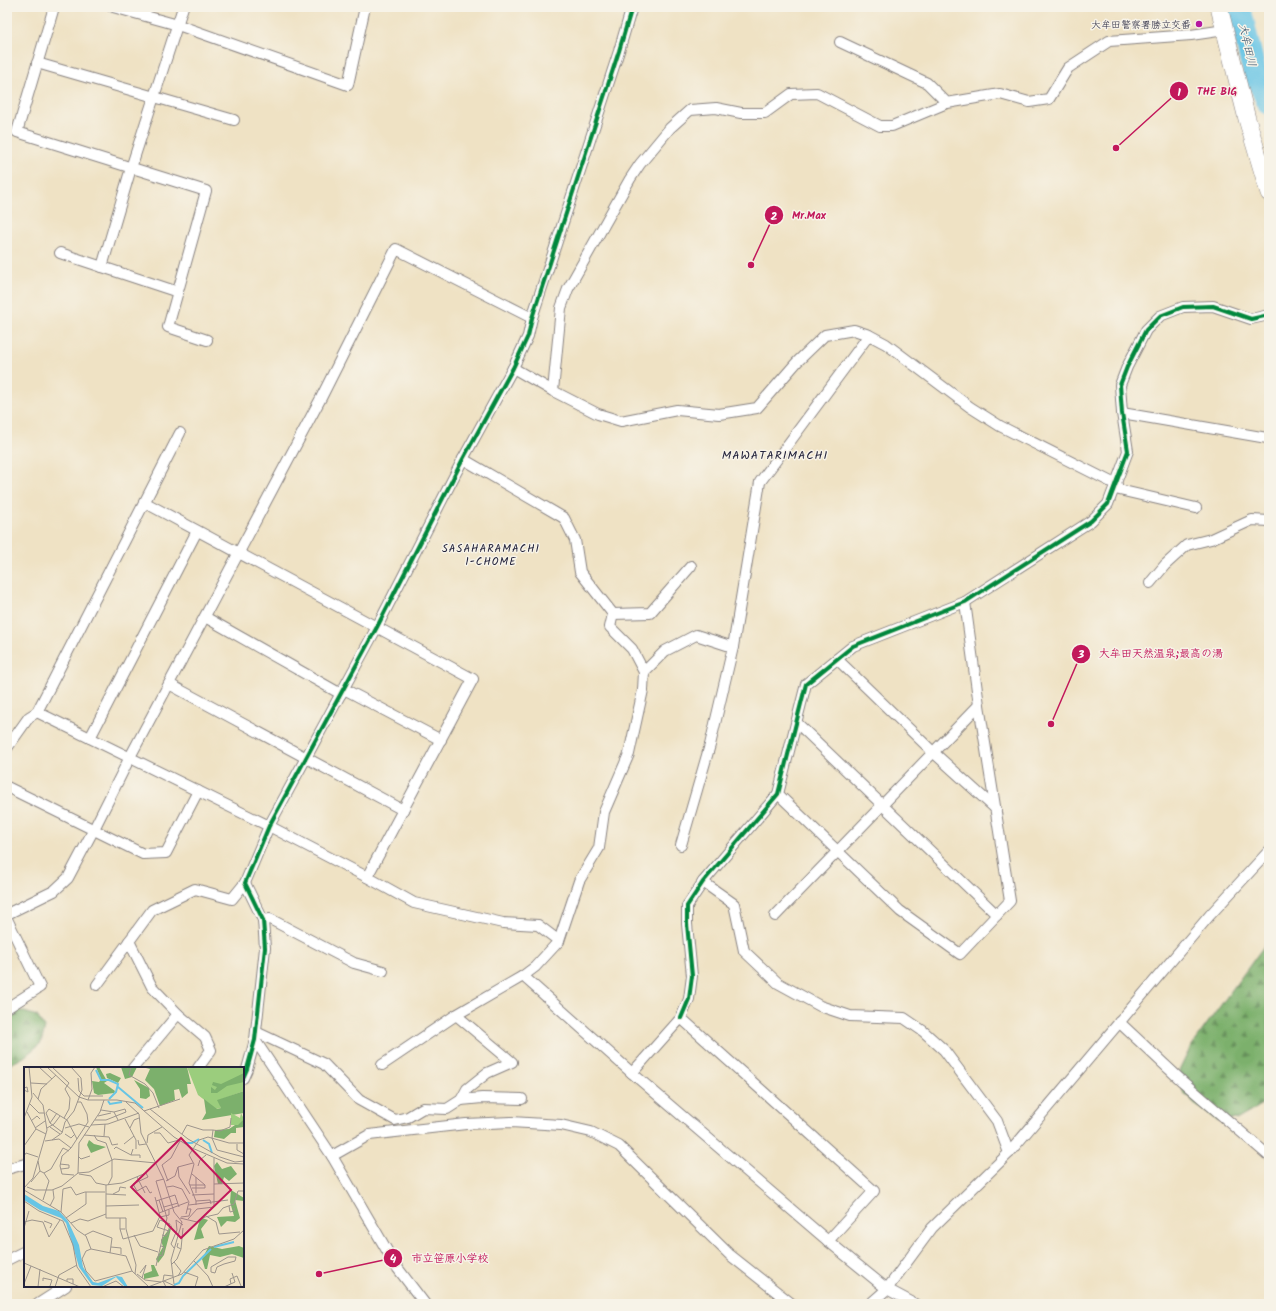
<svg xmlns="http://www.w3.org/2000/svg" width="1276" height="1311" font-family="Kalam,'Klee One',sans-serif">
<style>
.forest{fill:url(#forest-firs);stroke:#4f6954}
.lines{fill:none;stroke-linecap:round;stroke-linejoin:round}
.river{stroke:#67c5e5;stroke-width:24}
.minor-casing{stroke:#888280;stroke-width:12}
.primary-casing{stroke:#888280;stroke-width:18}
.minor{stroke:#fff;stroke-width:10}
.primary{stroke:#fff;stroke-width:17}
.cycleway-casing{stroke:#f7f3e8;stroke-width:6}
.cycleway{stroke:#00873e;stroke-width:4}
.poi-dot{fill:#b5179e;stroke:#f7f3e8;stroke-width:1.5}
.labels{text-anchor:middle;stroke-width:3;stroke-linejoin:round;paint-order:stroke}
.poi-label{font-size:10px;fill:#22223b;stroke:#f7f3e8;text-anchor:end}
.water-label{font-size:11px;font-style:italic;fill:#37536e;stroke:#f7f3e8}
.neighbourhood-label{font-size:11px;letter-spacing:1px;fill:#22223b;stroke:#f7f3e8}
.quarter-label{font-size:12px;letter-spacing:1px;fill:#22223b;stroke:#f7f3e8}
.inset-river{fill:none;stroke:#67c5e5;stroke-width:2}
.inset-road{fill:none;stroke:#9d958d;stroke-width:1}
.view{fill:#c2185b;fill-opacity:0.15;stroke:#c2185b;stroke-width:2}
.inset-edge{fill:none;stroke:#22223b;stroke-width:2}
.leader{fill:none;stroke:#c2185b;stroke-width:1.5}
.callout-dot{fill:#c2185b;stroke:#f7f3e8;stroke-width:1.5}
.mark-label{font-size:12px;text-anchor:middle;font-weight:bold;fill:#fff}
.callout-label{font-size:11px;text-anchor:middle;font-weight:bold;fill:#c2185b;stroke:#f7f3e8;stroke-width:3;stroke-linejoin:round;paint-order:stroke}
</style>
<defs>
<pattern id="forest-firs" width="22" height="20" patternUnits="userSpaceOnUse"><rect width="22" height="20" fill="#7cb06c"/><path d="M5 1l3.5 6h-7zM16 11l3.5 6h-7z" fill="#658f5a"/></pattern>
</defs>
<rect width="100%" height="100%" fill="#f7f3e8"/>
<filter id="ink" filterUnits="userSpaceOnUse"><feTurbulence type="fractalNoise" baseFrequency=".025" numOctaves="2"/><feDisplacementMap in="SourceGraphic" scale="8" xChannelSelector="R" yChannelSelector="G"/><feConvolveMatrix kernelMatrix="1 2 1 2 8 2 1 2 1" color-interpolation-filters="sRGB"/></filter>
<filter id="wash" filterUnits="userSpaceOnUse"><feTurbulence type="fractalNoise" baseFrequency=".012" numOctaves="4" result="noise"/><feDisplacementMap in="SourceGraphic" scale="16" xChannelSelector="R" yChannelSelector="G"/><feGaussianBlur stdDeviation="0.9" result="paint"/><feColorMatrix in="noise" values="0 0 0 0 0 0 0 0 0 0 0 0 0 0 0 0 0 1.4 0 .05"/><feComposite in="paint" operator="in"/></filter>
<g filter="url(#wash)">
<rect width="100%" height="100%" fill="#efe2c4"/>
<g class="forest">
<polygon points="1269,939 1269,1101 1238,1119 1218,1121 1198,1107 1183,1092 1179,1071 1191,1046"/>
<polygon points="15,1009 37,1016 45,1028 41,1043 24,1057 7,1066 7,1012"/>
</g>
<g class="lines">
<polyline class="river" points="1239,7 1254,71 1269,103"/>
</g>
</g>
<g filter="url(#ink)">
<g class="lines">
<defs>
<g id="minor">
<polyline points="54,7 17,132 206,191 168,327 207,340"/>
<polyline points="113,7 178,25 348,85 365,7"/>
<polyline points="840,42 927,83 947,103"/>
<polyline points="37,63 234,120"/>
<polyline points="60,253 178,292"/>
<polyline points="102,267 131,168 183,7"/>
<polyline points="513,368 553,391 598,414 621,421 677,410 719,414 757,408 797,362 825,335 854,330 869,335 886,344 970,407 1000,426 1117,485"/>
<polyline points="553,391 561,308 568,289 630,179 640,164 670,128 690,110 716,108 741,113 765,113 791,94 817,93 880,126 892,126 947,103 1000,94 1029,102 1049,99 1068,68 1109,41 1191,35 1225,30"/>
<polyline points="1122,413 1267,438"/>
<polyline points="1115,489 1196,508"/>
<polyline points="144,502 473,679 367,877"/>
<polyline points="1150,583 1165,565 1187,545 1211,539 1252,520 1269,521"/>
<polyline points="613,614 650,613 691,566"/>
<polyline points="205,617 341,694"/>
<polyline points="837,659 933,752 996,809"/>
<polyline points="644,672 665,651 696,635 733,647"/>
<polyline points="169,684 403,810"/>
<polyline points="344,689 441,740"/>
<polyline points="37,712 269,826 367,877 414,903 503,923 538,925 559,941"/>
<polyline points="797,723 997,915"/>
<polyline points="90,738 197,531"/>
<polyline points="7,748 29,717 37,712 180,433"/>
<polyline points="7,787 143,854 166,853 198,791"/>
<polyline points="778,794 900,911 960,954 1010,901 979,705 965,602"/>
<polyline points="681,845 710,745 733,647 760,482 869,335"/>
<polyline points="703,882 734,904 744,951 778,983 820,1006 850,1016 904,1018 923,1031 944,1050 997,1121 1009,1153"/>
<polyline points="7,914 54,891 68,878 94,829 130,757 321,398 396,249 532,318"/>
<polyline points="775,916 979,705"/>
<polyline points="7,919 40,987 7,1008"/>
<polyline points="263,920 270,919 354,963 383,971"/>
<polyline points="129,941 152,987 178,1014"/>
<polyline points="523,976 632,1073 828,1241 887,1289 915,1304"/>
<polyline points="97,985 152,910 195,889 232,899 245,883"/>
<polyline points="681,1018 689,999 692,976 687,924 687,906 703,882 778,794 806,684 853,646 965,602 1091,521 1108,504 1128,451 1122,413 1120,385 1127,367 1146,330 1160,316 1183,307 1213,306 1251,319 1269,315"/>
<polyline points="1119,1022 1182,1081 1269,1156"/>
<polyline points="256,1032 324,1064 359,1100 395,1120 408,1117 423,1108 447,1109 461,1100 467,1089 487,1073 512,1062 456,1015"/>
<polyline points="255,1040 332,1156 396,1266 425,1304"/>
<polyline points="382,1065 456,1015 523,976 535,967 559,941 579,881 599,848 604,812 629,754 643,690 644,672 632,649 610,627 613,614 580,572 575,540 564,518 463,459"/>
<polyline points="133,1068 178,1014 205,1037 211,1050 198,1068"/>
<polyline points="632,1073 681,1018 874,1191 828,1241"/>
<polyline points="243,1078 247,1069 255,1040 265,948 263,920 245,883 269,826 377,627 463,459 513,368 528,336 532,318 619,51 632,7"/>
<polyline points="461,1100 482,1098 522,1099"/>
<polyline points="332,1156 369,1135 466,1124 511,1122 561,1125 591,1132 619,1146 730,1255 792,1304"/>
<polyline points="7,1169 25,1164"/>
<polyline points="7,1260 25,1251"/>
<polyline points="38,1304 66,1286"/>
<polyline points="870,1304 887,1289 932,1228 1009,1153 1210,915 1269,851"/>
</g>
<polyline id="primary" points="1219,7 1247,119 1269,193"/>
</defs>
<use href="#minor" class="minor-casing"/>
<use href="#primary" class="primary-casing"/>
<use href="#minor" class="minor"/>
<use href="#primary" class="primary"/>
<defs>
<g id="cycleway">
<polyline points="681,1018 689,999 692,976 687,924 687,906 703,882 778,794 806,684 853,646 965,602 1091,521 1108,504 1128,451 1122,413 1120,385 1127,367 1146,330 1160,316 1183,307 1213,306 1251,319 1269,315"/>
<polyline points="243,1078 247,1069 255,1040 265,948 263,920 245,883 269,826 377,627 463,459 513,368 528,336 532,318 619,51 632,7"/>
</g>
</defs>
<use href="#cycleway" class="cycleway-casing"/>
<use href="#cycleway" class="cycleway"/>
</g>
</g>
<circle class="poi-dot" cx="1199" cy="24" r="4"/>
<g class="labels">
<g class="poi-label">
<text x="1191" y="28">大牟田警察署勝立交番</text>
</g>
<g class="water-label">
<text transform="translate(1248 45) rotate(77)" y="4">大牟田川</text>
</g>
<g class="neighbourhood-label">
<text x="491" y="552">SASAHARAMACHI<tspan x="491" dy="13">1-CHOME</tspan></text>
</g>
<g class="quarter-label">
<text x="775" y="459">MAWATARIMACHI</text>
</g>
</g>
<g transform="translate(24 1067)">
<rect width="220" height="220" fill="#efe2c4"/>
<path d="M163,0h57v24l-25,9 2,8 -5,1 -18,-14z" fill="#9bcd7d"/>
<path d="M72,0h3l8,14 -3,2 11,8 -1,2 -16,2 -4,-2 -2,-12 7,1 2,-3zM97,0h16l-5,10 -7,2zM118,0h45l4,17h-4l1,9 -6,5 -3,-9 -5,1 1,10 -15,6 -6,-17 -9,-9 5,-11zM86,6l11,5 -3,5 -11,-5 -1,-4zM220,6v9l-17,4 -10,7h-6v-6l4,3 2,-3 -5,-2 1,-3 8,2zM110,13l15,8 1,8 -4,3 -6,-1v-9zM220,24v22l-42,7 4,-7 -2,-14 13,10 4,-1 -4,-8zM220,52v8l-8,1v5h-5l-7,6 -10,-2 1,-7 14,-1zM65,73l5,4 12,3 -15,6 -4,-8zM193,95l5,7 9,-3 6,8 -8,7 -5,-4 -2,7h-4l-4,-18zM207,123l13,8v3l-9,-1 5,18 -5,4 -8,-1 -6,6 -4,-10 17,-1 -4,-14zM178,151l6,2 -7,9 3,9 -10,2 6,-21zM148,158l-8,30 -6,8 -2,-4 7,-12 -2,-7zM185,179l13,3 17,-3 5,2v10l-12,-4 -12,3 -10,-2 -3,14h-2l-3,-10zM127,198h3l5,11 -15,3v-5l8,-3z" fill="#7cb06c"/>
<path d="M207,46l9,5 1,-5 3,6 -6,6h-7z" fill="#9bcd7d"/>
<path d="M0,127l19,12 16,5 9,10 11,24 4,22 10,15 5,1 19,-7 5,1 6,10h-3l-9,-10 -14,9 -10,-1 -13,-18 -13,-44 -5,-5 -21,-8 -16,-10z" fill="#67c5e5"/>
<path class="inset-river" d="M72,3l5,10h8l9,4 -2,8 -7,7M94,20l25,21M84,34l2,3 12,-2M179,73l6,4 3,9M161,76h7l7,-4M190,180l20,-5M150,218l5,-2 4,-7 28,-27"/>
<path class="inset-road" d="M15,0l13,12M23,0l32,30 9,3h29l18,3 39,34 18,11 35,15 17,1M28,0l17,16 -4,6 5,9 -1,11 -5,9M107,0l-2,8 16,9 8,9 6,15M54,11l1,13 5,5h19M7,16l16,1M0,21l3,-1 1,5 -4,-2M14,32l3,-10 15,-14M64,33l4,-11 -1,-16 4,-6M102,35l13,12 2,19 23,47 10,32 8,10 -11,38 3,24M6,37l9,9h5M126,42l38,30 32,18 15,5 9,-1M77,43l13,2 4,8M120,44l36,-12M3,45l9,17 10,5M74,49l13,-3M0,51l8,-21 -3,-30M101,52l11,21v9M71,53h11l20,-8 -1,-3 -11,3M7,54l6,-5 3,3M26,56l7,-10M67,58l17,-1 31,-11M26,60l10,7M11,61l10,-7M23,61l7,-4 6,-8M41,61l14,-4 10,3M106,61l4,-8 5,-2M189,63l7,1 10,-4 1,-9M38,65l-12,-9 -4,-10 3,-4 18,11 10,19M130,66h6l8,10 11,-3M41,67l6,4 4,-4M158,67l5,-9 16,5h10l-1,8M60,68l25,2 3,8 6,-1M70,68l3,5 9,3 6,17v17l-4,8M80,69l1,-12M188,71l5,12 27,7M28,73l10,-7 3,-11 9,-11 8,-21 -1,-12 -10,-11M114,73l1,5 7,-1M21,74l14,-2 12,9M123,76l1,-8 14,-8M100,77l10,-8M213,77v6l7,4M0,79l12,-17M90,82l2,-2 15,8M109,82l-2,6h9v3M0,89l2,-3 12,4M54,89l3,3 9,-3M36,97l9,1v3l-8,1M174,99l2,-6 6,-5M154,100l1,10 11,17M154,100l15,-4M16,104l4,2 5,8 -6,19M20,106l7,-4 12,-21 6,3M54,106l1,-30 21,-31 4,-12M55,107l12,2 5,7 10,2 16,-2 24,-10 2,4 -15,7 4,7 9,-5 4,7 2,-1M168,107l13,11M50,108l-12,-1 -2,-8 2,-10 9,-8 17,-26 -1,-8 -6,-12h-4M113,110l8,16M172,110v16M142,114l9,-5 3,-9M144,114l-6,-16 9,-7 9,-17M7,115l9,-11 -2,-10M190,117l30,-1M82,118v33h20v11l10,36 -1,9M166,118h15M3,120l8,3h17l10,-4 16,-13 11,-1 25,-13 42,4M143,120l6,-1 9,3 7,13 -3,12M0,121l9,-10 14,-48 -4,-25 -10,-12M168,121h13v-3M39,122l8,-2 5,8 9,-3h20M0,123l37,22 16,18 9,6 5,13M82,127l20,1M89,127l6,-3 1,-4 6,1M168,128l22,-1M135,133l4,12M0,134l15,10 24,10 10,24 4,22 14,20M132,134l19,-6 4,12M172,134l-7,-18 5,-19 -5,-9 10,-15 9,-3 21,6h15M165,138l39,-5M172,138v-4l14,-1 1,4M26,139l4,-8 -1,-8M82,139l33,-1M205,139l1,6 4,-1v-3M140,140l14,-4M37,145l2,-23M135,146l29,-11M182,149l10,6 3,12 21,-2M136,150l9,-2v-5M157,150l8,-1 2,-7h-4M42,151l20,-14v-12M96,151v11h5M156,151l17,4 8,-5 13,-3 5,-6 11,-4 4,-13h6M164,152l9,-10 17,-2v-49M136,153l10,4 -2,9 -2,3 -4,-1M136,153l-3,7 12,4M20,154l8,3 -2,4M0,155l8,-2 11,2M19,155l6,15 11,-17M47,156l9,-4 8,2 18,-7M0,161l5,-17M96,162l3,10 30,-8 7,-15 -5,-19M61,168l8,-4 19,7 -2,15M110,168l6,11 18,6M154,176l-1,4 4,2 2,-21M87,180l10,1v6M150,181l-3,-4 6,-14 -1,-10 7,5M67,182l-5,2 -4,8 4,12 9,10 37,-10M67,182l35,7 6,15 16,15M135,188l3,1 2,-9 -3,-1M204,190h8l-1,4 -11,3 -7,3 -2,6 -4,-1v-5zM170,194l14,15 5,11M150,195l7,9 -3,5M0,196l56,24M147,198l6,-6 4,-10M132,199l11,-48 -11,-37 8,-2M160,205l14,5 -3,10M116,206l6,-8 -4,13M113,207l8,6 16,2M19,214v-3l9,2 -2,6M43,214v-2h6v5M140,214l13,6M0,217l7,-18M207,217l-1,-5 7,-3 4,10M14,220l2,-18M31,220l4,-12 18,-10M78,220l14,-6 8,6M124,220l34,-13 21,-24 31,-11 10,-9M142,220l-3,-6 1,-6 9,1M200,220l11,-5 -3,-9"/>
<path class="view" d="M157,71l50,52 -50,48 -50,-51z"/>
<rect width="220" height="220" class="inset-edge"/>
</g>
<path class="leader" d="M1116 148L1179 91M751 265L774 215M1051 724L1081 654M319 1274L393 1258"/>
<g class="callout-dot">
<circle cx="1116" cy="148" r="4"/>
<circle cx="751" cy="265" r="4"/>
<circle cx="1051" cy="724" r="4"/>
<circle cx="319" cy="1274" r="4"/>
<circle cx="1179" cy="91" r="10"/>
<circle cx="774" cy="215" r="10"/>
<circle cx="1081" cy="654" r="10"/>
<circle cx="393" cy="1258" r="10"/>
</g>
<g class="mark-label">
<text x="1179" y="96">1</text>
<text x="774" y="220">2</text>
<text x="1081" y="658">3</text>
<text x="393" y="1262">4</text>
</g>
<g class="callout-label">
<text x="1217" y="95">THE BIG</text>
<text x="809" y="219">Mr.Max</text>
<text x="1161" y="657">大牟田天然温泉;最高の湯</text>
<text x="450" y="1262">市立笹原小学校</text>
</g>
<rect width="1276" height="1311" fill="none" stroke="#f7f3e8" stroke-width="24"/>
</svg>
